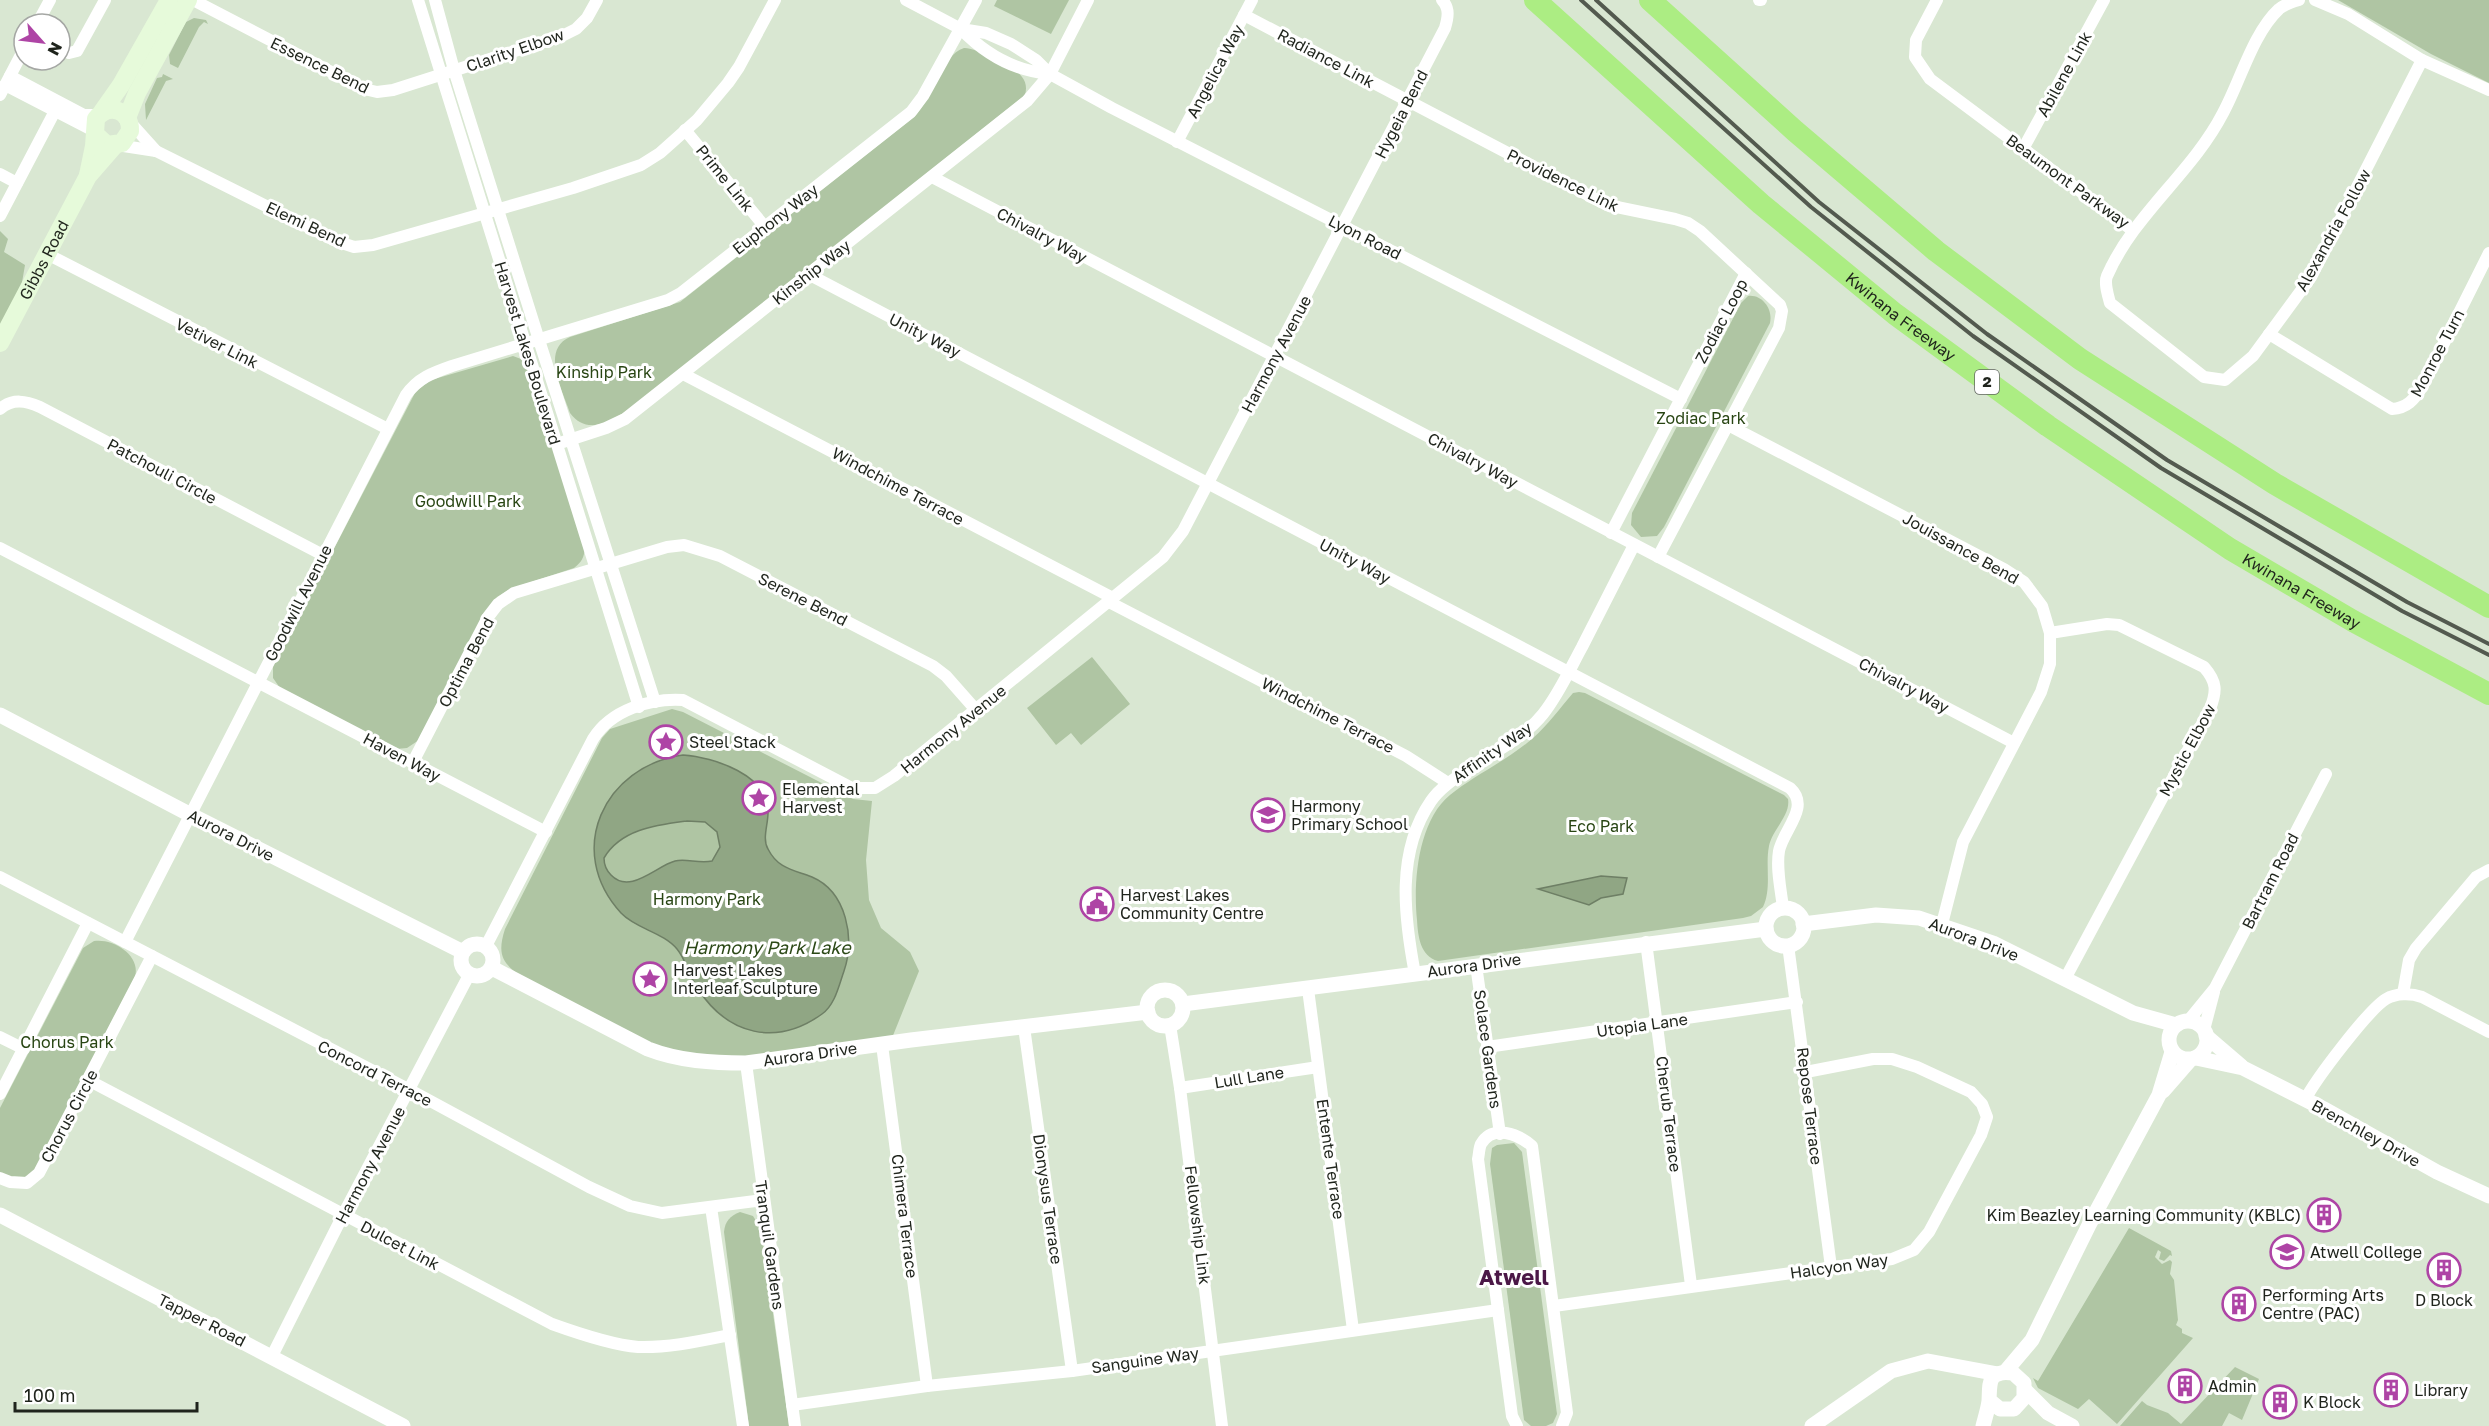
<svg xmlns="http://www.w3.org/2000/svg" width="2489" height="1426" font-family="'Golos Text',sans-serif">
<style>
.green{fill:#afc5a3}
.water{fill:#90a684;stroke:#6e7f65;stroke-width:1.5;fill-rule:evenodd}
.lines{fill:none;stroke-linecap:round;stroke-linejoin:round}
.minor{stroke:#fff;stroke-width:12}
.tertiary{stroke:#fff;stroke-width:15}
.secondary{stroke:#e6fada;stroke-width:18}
.motorway{stroke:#aced83;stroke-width:22}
.rail{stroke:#535a4f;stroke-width:4}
.labels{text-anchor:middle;stroke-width:6;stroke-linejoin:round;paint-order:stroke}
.shield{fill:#fff;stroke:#626660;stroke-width:1.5}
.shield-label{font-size:15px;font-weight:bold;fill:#1f241c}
.street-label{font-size:16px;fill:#1f241c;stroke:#fff}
.park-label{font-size:16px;fill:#284513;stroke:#fff}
.poi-label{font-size:16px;fill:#1f241c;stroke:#fff;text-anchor:start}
.water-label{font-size:18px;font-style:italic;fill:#2c4917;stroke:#fff}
.district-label{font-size:22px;font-weight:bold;fill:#4b1847;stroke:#fff}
</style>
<rect width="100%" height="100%" fill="#d9e7d2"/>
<g class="green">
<polygon points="997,0 1069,0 1051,34 994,6"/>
<polygon points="2338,0 2489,0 2489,83 2431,54"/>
<polygon points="194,18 206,20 208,24 204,22 199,27 178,68 170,64 169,55 186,22"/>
<path d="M964,48c11,-1 52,19 58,29 4,5 5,11 3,18l-388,309c-20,13 -48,35 -67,9 -7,-22 -30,-63 0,-76l110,-35 234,-185c18,-17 27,-62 50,-69z"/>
<polygon points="163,74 173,79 166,81 146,120 145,104 157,78 162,77"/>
<polygon points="0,231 8,239 4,252 25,265 20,294 0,333"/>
<path d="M1748,296c14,-2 25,13 22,27l-106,204 -7,9 -16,1 -10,-12 1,-12 109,-210z"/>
<path d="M513,356l8,3 9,10 55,179c-1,9 -3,14 -11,20l-64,21 -13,8 -78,143 -12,8 -11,1 -116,-61 -7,-10v-12l143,-275 15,-11z"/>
<polygon points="1092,657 1130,704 1081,745 1071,733 1056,745 1027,708"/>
<path d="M1579,692l6,1 199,102 4,4c3,16 -16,31 -19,47 -4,20 3,42 -6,61l-12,9 -8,2 -305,43c-18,-5 -20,-25 -21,-41 -4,-38 1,-99 33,-125 26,-21 58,-35 83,-57 15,-13 27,-30 40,-45z"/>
<path d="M672,709l11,3 170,87 19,2 -6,59 3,40 12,28 29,24 9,19 -27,67 -148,20 -81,-7 -133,-69c-24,-16 -35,-22 -25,-53l97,-191 8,-9z"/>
<path d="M94,941c19,-3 47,14 41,36l-103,198 -9,5 -23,-6v-66l83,-160z"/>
<polygon points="1514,1143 1522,1152 1557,1414 1553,1423 1546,1426 1531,1426 1524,1420 1490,1164 1492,1148 1497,1145"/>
<path d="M740,1212l13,4 8,13 28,197h-40l-25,-194c1,-11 6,-16 16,-20z"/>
<polygon points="2129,1228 2171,1251 2172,1256 2170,1255 2164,1261 2159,1259 2161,1252 2158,1250 2155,1257 2162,1264 2170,1260 2172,1262 2170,1274 2174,1280 2178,1320 2176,1325 2182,1329 2182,1333 2193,1338 2117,1424 2089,1399 2078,1409 2038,1388 2033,1378 2038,1381"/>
<polygon points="2235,1367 2259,1379 2242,1420 2229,1413 2222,1426 2120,1426 2142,1401 2147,1405 2168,1413 2181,1424"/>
</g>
<g class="water">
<path d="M683,755c30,2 87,20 85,58 0,12 -6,26 0,36 10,20 26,21 44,28 35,15 43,62 32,94 -5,14 -9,34 -22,43 -46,33 -94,21 -124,-25 -9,-12 -11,-28 -21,-40 -14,-17 -41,-20 -56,-36 -57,-62 -17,-147 62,-158zM687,821l18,1 12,10 3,15 -8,14c-13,3 -26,-3 -37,0 -19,5 -45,34 -64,14 -5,-5 -7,-11 -7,-17 17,-29 53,-33 83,-37z"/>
<polygon points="1601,876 1627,878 1623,894 1601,898 1589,905 1538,889"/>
</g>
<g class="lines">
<g class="minor">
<polyline points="193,0 364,89 377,92 393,90 562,36 576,29 587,18 597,0"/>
<polyline points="418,0 639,707"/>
<polyline points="435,0 454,70 539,340 655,702"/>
<polyline points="906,0 961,29 986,33 1011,44 1036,60 1050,74 1112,108 1681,399"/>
<polyline points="1759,0 1761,0"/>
<polyline points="1937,0 1916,40 1915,57 1930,79 2132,230"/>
<path d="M2299,0c-7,2 -14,4 -20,9 -26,24 -39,73 -56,104 -31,60 -89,101 -116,163 -3,7 1,19 3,27l94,74 21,3 28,-24 58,-79 111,-217"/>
<polyline points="2315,0 2348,14 2422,60 2489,90"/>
<polyline points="1244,15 1607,205 1675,219 1688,223 1700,231 1780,305 1782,311 1779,328 1658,557"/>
<polyline points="37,24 50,0"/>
<path d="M961,29c24,25 54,42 89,45"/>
<polyline points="60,49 69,53 77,51 105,0"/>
<polyline points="10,76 84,115 98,115"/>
<polyline points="5,85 94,131"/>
<polyline points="0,95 24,49"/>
<polyline points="129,121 156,151"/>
<polyline points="685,130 765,227"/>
<polyline points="1177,142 1252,0"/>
<polyline points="117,145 156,151 336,241 354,247 373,245 573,188 641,165 660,153 697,120 728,83 739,67 775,0"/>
<polyline points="2023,149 2104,0"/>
<polyline points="0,174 17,183"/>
<polyline points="932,177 2014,743"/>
<polyline points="0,216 55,111"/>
<polyline points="47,254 388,429"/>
<path d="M808,274l982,514c21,19 -7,42 -11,63 -3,18 2,39 4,57"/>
<path d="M2269,334l123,75c15,-1 22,-9 30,-22l67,-134"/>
<polyline points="683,374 1113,598"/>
<path d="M0,409c13,-11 26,-8 40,-2l283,148"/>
<polyline points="1728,425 2004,569 2024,582 2042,606 2050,633 2050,664 2041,692 1963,842 1942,924"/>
<polyline points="563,442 606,428 625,419 1027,101 1050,74 1088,0"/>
<polyline points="1611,533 1746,273"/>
<polyline points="0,548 546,832"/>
<polyline points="1109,602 1406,756 1448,783"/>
<path d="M2050,633l57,-9 12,1 85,42c13,15 13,24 6,42l-145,270"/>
<polyline points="413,762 488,617 498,604 514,593 667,547 684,545 720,556 933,666 946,676 976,710"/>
<polyline points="0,877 410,1090 589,1187 630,1206 662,1213 763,1200"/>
<path d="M125,942l281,-547c12,-17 26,-22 46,-29l216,-66 13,-7 230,-181 12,-16 53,-96"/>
<polyline points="1646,942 1691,1285"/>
<polyline points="1788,945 1831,1267"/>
<path d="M486,946l107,-207c18,-29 57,-41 90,-39l169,88h23l19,-12 269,-219 20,-26 262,-503c3,-10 5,-20 -3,-28"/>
<polyline points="1476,965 1500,1134"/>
<path d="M1415,974c-11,-58 -19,-122 16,-173 9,-13 23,-22 35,-30 25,-17 58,-33 77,-57 16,-20 27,-45 39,-67 17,-34 35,-68 52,-102"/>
<polyline points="1308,989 1353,1330"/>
<polyline points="2403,994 2409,960 2416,948 2476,877 2489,870"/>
<polyline points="2188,1021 2215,988 2326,774"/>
<polyline points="1170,1025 1180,1088 1222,1426"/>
<polyline points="1024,1027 1072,1371"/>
<polyline points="2204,1030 2214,992"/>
<polyline points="0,1037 24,1049"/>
<polyline points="882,1045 927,1386"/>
<polyline points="1487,1047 1797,1002"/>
<polyline points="746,1063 795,1426"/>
<path d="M88,1080l464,244c25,9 60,21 86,23 31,1 62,-6 92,-12"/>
<polyline points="1180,1088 1318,1067"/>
<polyline points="0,1094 88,923"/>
<path d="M2305,1100c10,-20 63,-90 81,-101 10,-6 25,-6 36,-2l67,35"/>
<polyline points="0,1178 10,1182 27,1183 39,1173 152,956"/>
<polyline points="711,1207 743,1426"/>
<polyline points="1554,1306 1892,1259 1914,1250 1929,1232 1981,1135 1987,1117 1982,1104 1971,1092 1917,1067 1892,1059 1873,1059 1806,1072"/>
<polyline points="272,1356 343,1215 469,975"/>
<polyline points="792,1405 927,1386 1072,1371 1498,1310"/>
<path d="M1517,1426l-5,-10 -34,-257c1,-4 1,-11 3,-15 12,-20 37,-10 51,2l35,267 -5,13"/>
</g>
<g class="tertiary">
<polyline points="0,715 189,814 463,952"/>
<circle cx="1785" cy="927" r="19"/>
<polyline points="1803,924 1876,915 1919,918 1993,943 2133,1013 2176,1025"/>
<circle cx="477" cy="960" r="16"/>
<path d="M492,968l156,81c31,12 64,14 98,14l165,-23 237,-28"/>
<circle cx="1165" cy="1008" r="18"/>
<polyline points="1183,1004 1766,929"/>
<circle cx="2188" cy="1040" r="19"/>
<polyline points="2206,1036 2241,1066"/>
<polyline points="2196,1058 2243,1068 2326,1110 2437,1172 2489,1196"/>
<polyline points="2163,1091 2190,1060"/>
<polyline points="0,1215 403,1426"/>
<polyline points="2005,1372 2032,1340 2089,1225 2159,1095 2172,1052"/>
<polyline points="2025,1390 2048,1413 2072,1426"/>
<polyline points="1812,1426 1891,1371 1928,1361 1998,1374"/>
<path d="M1983,1426c2,-8 5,-17 6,-25 1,-18 -2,-31 24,-28l11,10v15l-10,11h-14l-11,-9"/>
</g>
<g class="secondary">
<polyline points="102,112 121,85 169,0"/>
<polyline points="127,118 137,93 188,0"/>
<path d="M88,175l6,-29 2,-27c12,-16 35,-10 34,12l-8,12 -15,2 -11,-10"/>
<path id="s1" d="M0,343l88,-167 27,-31"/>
</g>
<g class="motorway">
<path id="s2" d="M1535,0l226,204 134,110 153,112 182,123 123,72 136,73"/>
<polyline points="1650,0 1795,131 1936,251 2080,359 2275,484 2489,607"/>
</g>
<g class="rail">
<polyline points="1581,0 1811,207 1973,336 2161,468 2402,611 2489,655"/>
<polyline points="1596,0 1819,202 1987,334 2167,460 2407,602 2489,644"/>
</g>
</g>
<defs>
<symbol id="sight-ring" viewBox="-11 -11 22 22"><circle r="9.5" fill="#fff" stroke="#ae44a5" stroke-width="1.5"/><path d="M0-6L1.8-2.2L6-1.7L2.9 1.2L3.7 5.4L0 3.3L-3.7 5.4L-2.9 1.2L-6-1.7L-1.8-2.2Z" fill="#ae44a5"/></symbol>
<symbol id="school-ring" viewBox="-11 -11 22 22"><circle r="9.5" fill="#fff" stroke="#ae44a5" stroke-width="1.5"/><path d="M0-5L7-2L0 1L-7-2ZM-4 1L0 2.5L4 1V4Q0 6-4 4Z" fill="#ae44a5"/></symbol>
<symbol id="civic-ring" viewBox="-11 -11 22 22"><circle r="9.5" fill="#fff" stroke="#ae44a5" stroke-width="1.5"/><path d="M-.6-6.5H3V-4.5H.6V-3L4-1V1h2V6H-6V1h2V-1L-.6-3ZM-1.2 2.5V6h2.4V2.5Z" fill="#ae44a5"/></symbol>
<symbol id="building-ring" viewBox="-11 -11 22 22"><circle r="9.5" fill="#fff" stroke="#ae44a5" stroke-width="1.5"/><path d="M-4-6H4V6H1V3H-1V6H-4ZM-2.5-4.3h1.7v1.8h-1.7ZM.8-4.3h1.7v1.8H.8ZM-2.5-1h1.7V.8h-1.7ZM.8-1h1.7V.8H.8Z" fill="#ae44a5"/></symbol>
</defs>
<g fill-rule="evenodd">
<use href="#sight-ring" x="647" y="723" width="38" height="38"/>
<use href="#sight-ring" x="740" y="779" width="38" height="38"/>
<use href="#school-ring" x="1249" y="796" width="38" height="38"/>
<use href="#civic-ring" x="1078" y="885" width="38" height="38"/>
<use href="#sight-ring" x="631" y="960" width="38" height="38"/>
<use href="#building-ring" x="2305" y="1196" width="38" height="38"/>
<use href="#school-ring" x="2268" y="1233" width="38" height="38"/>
<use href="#building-ring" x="2425" y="1251" width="38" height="38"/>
<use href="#building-ring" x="2220" y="1285" width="38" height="38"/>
<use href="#building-ring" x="2166" y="1367" width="38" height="38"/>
<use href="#building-ring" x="2372" y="1371" width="38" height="38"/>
<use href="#building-ring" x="2261" y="1383" width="38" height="38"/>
</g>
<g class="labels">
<rect class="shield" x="1975" y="370" width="24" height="24" rx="4.5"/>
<g class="shield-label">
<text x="1987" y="387">2</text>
</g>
<g class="street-label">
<text transform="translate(515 50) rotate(-19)" y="6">Clarity Elbow</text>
<text transform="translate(1326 58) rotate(28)" y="6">Radiance Link</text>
<text transform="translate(320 65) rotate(26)" y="6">Essence Bend</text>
<text transform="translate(1215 71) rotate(-62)" y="6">Angelica Way</text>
<text transform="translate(2064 74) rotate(-61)" y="6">Abilene Link</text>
<text transform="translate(1401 114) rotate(-63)" y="6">Hygeia Bend</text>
<text transform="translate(725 178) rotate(51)" y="6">Prime Link</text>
<text transform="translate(1563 180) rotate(26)" y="6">Providence Link</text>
<text transform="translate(2068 181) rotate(36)" y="6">Beaumont Parkway</text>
<text transform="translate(775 219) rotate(-38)" y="6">Euphony Way</text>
<text transform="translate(306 224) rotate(25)" y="6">Elemi Bend</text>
<text transform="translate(2333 230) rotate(-61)" y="6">Alexandria Follow</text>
<text transform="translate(1042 235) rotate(28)" y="6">Chivalry Way</text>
<text transform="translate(1365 237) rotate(27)" y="6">Lyon Road</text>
<text dy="6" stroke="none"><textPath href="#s1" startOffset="94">Gibbs Road</textPath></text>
<text transform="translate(811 272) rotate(-38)" y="6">Kinship Way</text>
<text dy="6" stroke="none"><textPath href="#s2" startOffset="484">Kwinana Freeway</textPath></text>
<text transform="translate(1721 321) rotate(-62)" y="6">Zodiac Loop</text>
<text transform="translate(925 335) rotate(27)" y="6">Unity Way</text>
<text transform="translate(217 343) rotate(27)" y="6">Vetiver Link</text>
<text transform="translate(528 353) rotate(73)" y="6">Harvest Lakes Boulevard</text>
<text transform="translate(2437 353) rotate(-62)" y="6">Monroe Turn</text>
<text transform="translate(1276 354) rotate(-62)" y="6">Harmony Avenue</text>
<text transform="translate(1473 460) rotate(28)" y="6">Chivalry Way</text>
<text transform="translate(162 471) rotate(28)" y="6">Patchouli Circle</text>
<text transform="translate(898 486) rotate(28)" y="6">Windchime Terrace</text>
<text transform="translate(1961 548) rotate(29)" y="6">Jouissance Bend</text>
<text transform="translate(1355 561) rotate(28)" y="6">Unity Way</text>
<text dy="6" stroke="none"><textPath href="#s2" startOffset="970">Kwinana Freeway</textPath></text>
<text transform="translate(803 599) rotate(27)" y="6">Serene Bend</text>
<text transform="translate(298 603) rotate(-63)" y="6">Goodwill Avenue</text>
<text transform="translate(466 662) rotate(-62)" y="6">Optima Bend</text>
<text transform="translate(1904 685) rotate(28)" y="6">Chivalry Way</text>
<text transform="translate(1328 715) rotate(27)" y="6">Windchime Terrace</text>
<text transform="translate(953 729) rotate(-39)" y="6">Harmony Avenue</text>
<text transform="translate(2187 750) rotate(-62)" y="6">Mystic Elbow</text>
<text transform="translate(1492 752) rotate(-35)" y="6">Affinity Way</text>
<text transform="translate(402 757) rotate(28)" y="6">Haven Way</text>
<text transform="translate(231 835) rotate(27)" y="6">Aurora Drive</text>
<text transform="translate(2270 881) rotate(-63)" y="6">Bartram Road</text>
<text transform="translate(1974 939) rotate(21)" y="6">Aurora Drive</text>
<text transform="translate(1474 965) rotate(-8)" y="6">Aurora Drive</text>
<text transform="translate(1642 1025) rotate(-8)" y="6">Utopia Lane</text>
<text transform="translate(1488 1049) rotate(82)" y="6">Solace Gardens</text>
<text transform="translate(810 1054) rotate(-8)" y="6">Aurora Drive</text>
<text transform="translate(375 1073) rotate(27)" y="6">Concord Terrace</text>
<text transform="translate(1249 1077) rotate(-9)" y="6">Lull Lane</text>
<text transform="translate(1810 1106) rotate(83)" y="6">Repose Terrace</text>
<text transform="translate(1669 1114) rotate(83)" y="6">Cherub Terrace</text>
<text transform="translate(69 1116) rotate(-62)" y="6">Chorus Circle</text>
<text transform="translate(2366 1133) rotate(29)" y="6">Brenchley Drive</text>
<text transform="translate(1331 1159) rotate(82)" y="6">Entente Terrace</text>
<text transform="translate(370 1165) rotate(-62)" y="6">Harmony Avenue</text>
<text transform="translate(1048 1199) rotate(82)" y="6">Dionysus Terrace</text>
<text transform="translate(905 1216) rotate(83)" y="6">Chimera Terrace</text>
<text transform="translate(1198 1225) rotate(83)" y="6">Fellowship Link</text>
<text transform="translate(400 1245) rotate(28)" y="6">Dulcet Link</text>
<text transform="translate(770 1245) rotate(82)" y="6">Tranquil Gardens</text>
<text transform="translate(1839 1266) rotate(-8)" y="6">Halcyon Way</text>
<text transform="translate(202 1320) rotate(27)" y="6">Tapper Road</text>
<text transform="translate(1145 1360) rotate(-8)" y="6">Sanguine Way</text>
</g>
<g class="park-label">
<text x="604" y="378">Kinship Park</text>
<text x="1701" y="424">Zodiac Park</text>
<text x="468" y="507">Goodwill Park</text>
<text x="1601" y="832">Eco Park</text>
<text x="707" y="905">Harmony Park</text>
<text x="67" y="1048">Chorus Park</text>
</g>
<g class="poi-label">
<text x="689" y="748">Steel Stack</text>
<text x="782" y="795">Elemental<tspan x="782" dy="18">Harvest</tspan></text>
<text x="1291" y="812">Harmony<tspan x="1291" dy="18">Primary School</tspan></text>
<text x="1120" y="901">Harvest Lakes<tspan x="1120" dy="18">Community Centre</tspan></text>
<text x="673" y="976">Harvest Lakes<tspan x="673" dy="18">Interleaf Sculpture</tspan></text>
<text x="2301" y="1221" text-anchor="end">Kim Beazley Learning Community (KBLC)</text>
<text x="2310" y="1258">Atwell College</text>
<text x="2262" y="1301">Performing Arts<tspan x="2262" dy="18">Centre (PAC)</tspan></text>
<text x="2444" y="1306" text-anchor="middle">D Block</text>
<text x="2208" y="1392">Admin</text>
<text x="2414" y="1396">Library</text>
<text x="2303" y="1408">K Block</text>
</g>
<g class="water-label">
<text x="767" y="954">Harmony Park Lake</text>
</g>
<g class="district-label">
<text x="1514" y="1285">Atwell</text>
</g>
</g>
<g transform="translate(42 42) rotate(118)"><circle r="28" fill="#ffffff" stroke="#a5a7a4" stroke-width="1.5"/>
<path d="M0-4.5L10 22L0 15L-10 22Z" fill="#ae44a5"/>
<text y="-9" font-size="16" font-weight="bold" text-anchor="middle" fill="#1f241c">N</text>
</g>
<path d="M15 1402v9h182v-9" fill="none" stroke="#1f241c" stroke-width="3"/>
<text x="24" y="1402" font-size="18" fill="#1f241c" stroke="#ffffff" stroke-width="4.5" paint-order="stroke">100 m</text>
</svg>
